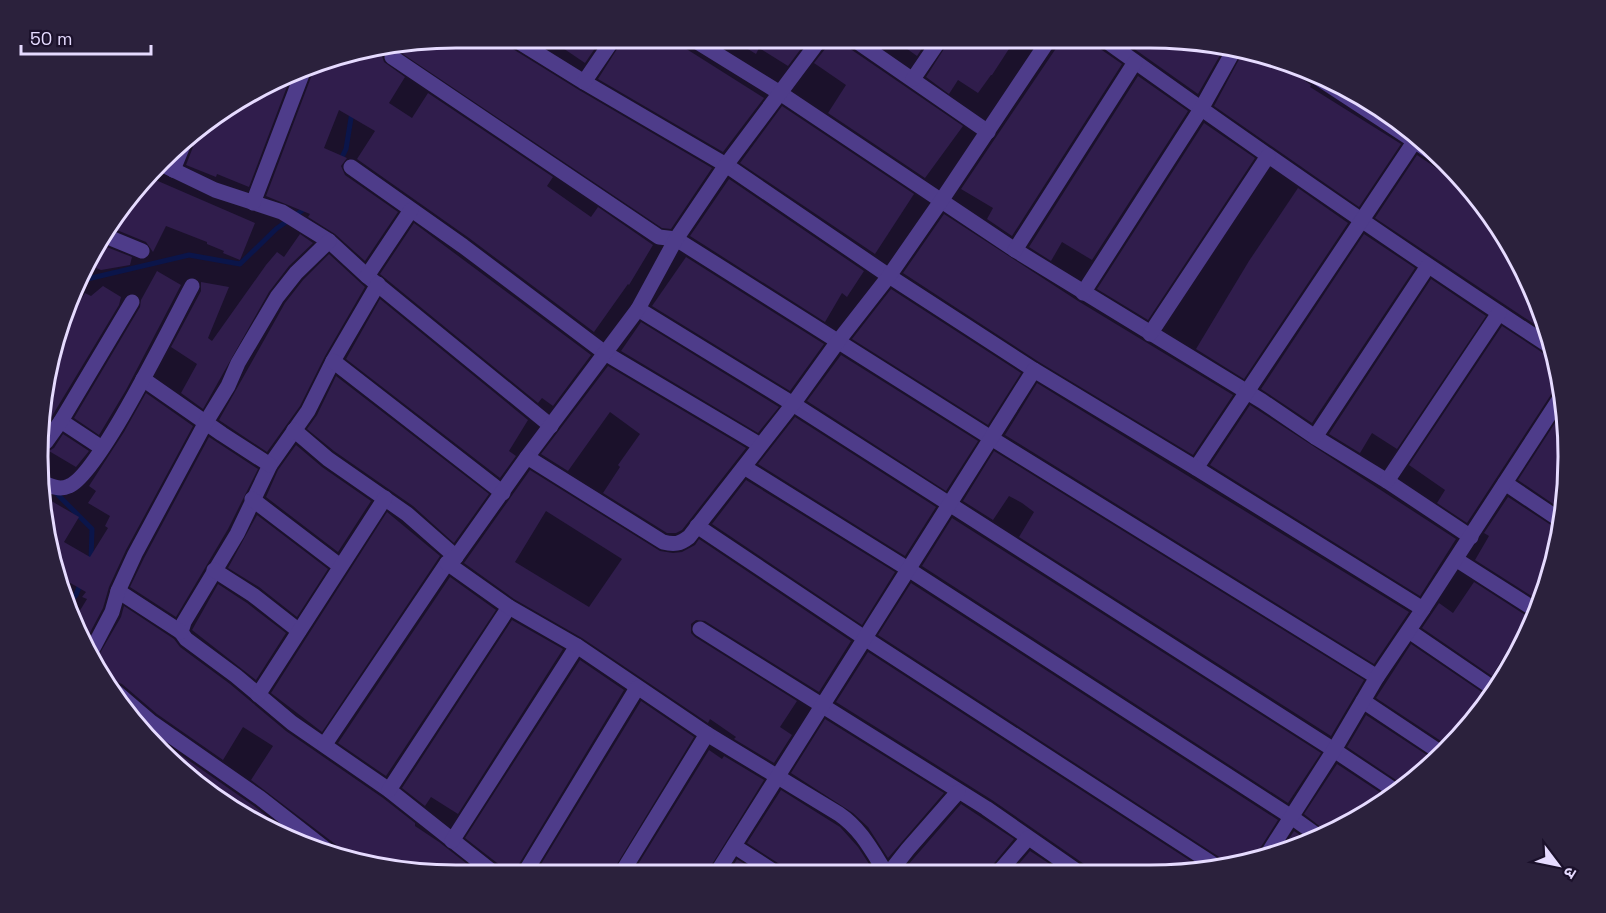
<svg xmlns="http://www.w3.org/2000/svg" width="1606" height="913" font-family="'Space Grotesk','Noto Sans Devanagari',sans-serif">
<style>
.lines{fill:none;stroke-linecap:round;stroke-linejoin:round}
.stream{stroke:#0b154a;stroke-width:5}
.building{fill:#301d4c;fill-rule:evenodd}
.minor{stroke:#4e3c8a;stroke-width:15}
.rim{fill:none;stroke:#e6dbff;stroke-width:3}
</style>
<rect width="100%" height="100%" fill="#1b112b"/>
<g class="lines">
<g class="stream">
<polyline points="340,161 346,149 352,112"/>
<polyline points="83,280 189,255 240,264 276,229 307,207"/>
<polyline points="40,468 46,480"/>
<polyline points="55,492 92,529 91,560"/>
<polyline points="67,605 76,595 81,582"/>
</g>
</g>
<g class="building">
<polygon points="456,38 500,38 508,46 579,90 712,168 671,229 662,228 394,48"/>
<polygon points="548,38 602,38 585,63"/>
<polygon points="624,38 669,38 764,98 723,152 598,79"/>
<polygon points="730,38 809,38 788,66 759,48 756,54"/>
<polygon points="831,38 842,38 846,46 963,126 925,178 828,113 846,85 814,63 829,44"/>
<polygon points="892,38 929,38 917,56"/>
<polygon points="951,38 1016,38 992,75 991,75 978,93 958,80 949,94 926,77"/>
<polygon points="1063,38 1092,38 1096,46 1122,64 1012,236 987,219 993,208 961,189"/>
<polygon points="1119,38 1177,38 1224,48 1198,94"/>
<polygon points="387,49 382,56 384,62 405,77 389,103 412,118 428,93 553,177 547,186 591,217 598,207 653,245 629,285 628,284 594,332 469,238 357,159 375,131 339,110 324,148 347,158 341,166 345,175 398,212 365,261 335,234 308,217 310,214 266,196 313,72 313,65 323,60 336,65 339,57"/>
<polygon points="1243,52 1271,57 1311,85 1310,87 1401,144 1359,207 1214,106"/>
<polygon points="291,76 249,187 217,174 216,177 186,165 193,147 193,138 202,124"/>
<polygon points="1138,76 1188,111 1092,260 1062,242 1051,261 1029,247"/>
<polygon points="782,106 914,194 875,254 740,163"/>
<polygon points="1204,123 1255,158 1148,320 1097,289"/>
<polygon points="1417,155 1475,194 1482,202 1525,271 1549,334 1375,218"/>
<polygon points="151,178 255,223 240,260 223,253 224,251 207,244 207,242 166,226 153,252 146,242 107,226"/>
<polygon points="729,179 864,271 847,297 842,293 825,322 690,236"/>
<polygon points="1298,188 1348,223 1244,379 1196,349 1249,261"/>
<polygon points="944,214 1078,301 1233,395 1193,455 1039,362 903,273"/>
<polygon points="414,223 591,355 553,406 542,398 538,403 380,274"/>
<polygon points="300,234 313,243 289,266 269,292 203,409 181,393 197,364 171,347 201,291 201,282 229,287 208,338 212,341 266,265 277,252 284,257"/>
<polygon points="1364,234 1415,268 1312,423 1261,389"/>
<polygon points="99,244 132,257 130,265 101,270 91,266"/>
<polygon points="329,254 365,287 325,356 300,406 267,452 219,420 285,303 303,280"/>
<polygon points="686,257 824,344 790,391 652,306"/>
<polygon points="157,271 181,285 126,390 99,435 74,418 140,307 141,300"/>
<polygon points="1431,279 1486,316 1397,449 1372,433 1360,453 1329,434"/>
<polygon points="103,286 121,297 119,305 46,426 52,348 72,308 75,309 85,293 91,296"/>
<polygon points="891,289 1021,373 988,425 852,339"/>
<polygon points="380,299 528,420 509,451 516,456 500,478 346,359"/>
<polygon points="641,322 779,407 758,433 621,351"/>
<polygon points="1502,326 1549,357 1556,358 1560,386 1554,390 1467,523 1437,503 1445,490 1409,465"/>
<polygon points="841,355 978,441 946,491 807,401"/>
<polygon points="608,366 746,448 682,530 676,533 667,533 603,493 620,467 618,465 640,434 610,412 568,471 541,454"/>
<polygon points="336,376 489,494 454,543 413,506 334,451 307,429 317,415"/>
<polygon points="1037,383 1409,612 1374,664 1005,435"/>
<polygon points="146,393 193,426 126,550 109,587 103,608 85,642 73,622 87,599 82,597 86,592 60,577 41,495 79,517 64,542 90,557 108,528 105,526 110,516 88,503 96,491 89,486 124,432"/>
<polygon points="1250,405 1456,539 1420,596 1210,465"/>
<polygon points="1564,409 1568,429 1565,512 1518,480"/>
<polygon points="795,417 936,507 905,556 758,464"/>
<polygon points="63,434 89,451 76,467 49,451 54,448"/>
<polygon points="209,437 258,469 228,529 176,617 130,587 144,558"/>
<polygon points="296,445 322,467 371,501 338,552 266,497 278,470"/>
<polygon points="994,451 1364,680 1331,736 1019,537 1034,512 1022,503 1009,496 993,520 963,501"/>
<path d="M530,470l130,81 13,2 9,-1 13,-7 4,-6 152,102 -32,51 -114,-71 -9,-1 -5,4v9l4,4 102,64 -17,26 12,8 -18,28 -40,-24 2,-2 -26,-18 -2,4 -126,-85 -68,-39 -50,-36zM546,511l76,48 -33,48 -74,-45z"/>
<polygon points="746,480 895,572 862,625 712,524"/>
<polygon points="1508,497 1560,531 1546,592 1541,602 1475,560 1489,536 1484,533"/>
<polygon points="387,512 440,556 322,732 271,693"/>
<polygon points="257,515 328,569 297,617 259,587 228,568"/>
<polygon points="952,518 1321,753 1288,803 922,566"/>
<polygon points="450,577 496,610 386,776 338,743"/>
<polygon points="1474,582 1533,620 1521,648 1512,643 1492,676 1422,628 1439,603 1453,613"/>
<polygon points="911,583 1278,820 1257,853 1256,860 1228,866 1224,860 878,635"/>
<polygon points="218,584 247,603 286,633 256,680 192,630"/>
<polygon points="124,606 174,639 180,647 230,684 286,731 383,798 415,823 415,826 439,842 480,874 429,875 342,857 342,852 339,847 251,780 273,746 243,727 223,760 157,714 122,684 117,682 111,684 96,660 121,617"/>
<polygon points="512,620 563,649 458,814 431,797 425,806 402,788"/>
<polygon points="1411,644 1489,697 1450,747 1376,698"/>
<polygon points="868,652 1206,871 1088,872 1084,864 992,800 836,702"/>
<polygon points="580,660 624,690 516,869 514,874 505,874 501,866 465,838"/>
<polygon points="641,701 694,737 611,874 535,874"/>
<polygon points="1366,715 1436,761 1405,786 1347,747"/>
<polygon points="825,719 944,793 888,858 868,827 853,813 791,773"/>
<polygon points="158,739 254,806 305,846 247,819 155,744"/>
<polygon points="709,750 722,759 724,756 764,780 706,874 632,874"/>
<polygon points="1337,764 1390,799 1382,805 1327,832 1304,814"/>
<polygon points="781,790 840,827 858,847 875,873 786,873 781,865 747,843"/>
<polygon points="961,804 1014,839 991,867 988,873 901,873"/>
<polygon points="1294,831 1309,841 1279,854"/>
<polygon points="1030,851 1062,872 1011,873"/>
<polygon points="737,859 759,873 728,874"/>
</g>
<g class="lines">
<g class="minor">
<polyline points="513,38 584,82 726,165 889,276 1034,370"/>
<polyline points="691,38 780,93 1015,250 1262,401 1315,437 1387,481 1471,537"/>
<polyline points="852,38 988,132"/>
<path d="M1102,38c149,107 299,211 452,311"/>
<polyline points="392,57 659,237 676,239 991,438 1377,677"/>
<polyline points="1303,68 1443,160"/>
<polyline points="913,79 941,38"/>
<polyline points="584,82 614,38"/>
<polyline points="163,165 215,190 282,212 329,241 367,276 551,426"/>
<polyline points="351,167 463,246 605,353 760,445"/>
<polyline points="173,170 184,143"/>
<polyline points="253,203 304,69"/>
<polyline points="103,235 142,251"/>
<polyline points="1015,250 1135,62"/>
<polyline points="367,276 411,210"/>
<polyline points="378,284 333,361 308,411 270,465 237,534 184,622 181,632 186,639 236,676 292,723 389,790 495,874"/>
<polyline points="1083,293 1201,109 1234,50"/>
<polyline points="638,309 793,404 1334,750 1397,792"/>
<polyline points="1150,334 1268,156"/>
<polyline points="333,361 503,493"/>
<polyline points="143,379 222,434 270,465"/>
<polyline points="61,421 102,448"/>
<polyline points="294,430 328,459 407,514 456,557"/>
<polyline points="1315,437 1428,266"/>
<polyline points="46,442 61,421 132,302"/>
<polyline points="527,457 638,309 676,239 726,165 821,38"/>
<polyline points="744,467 908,569 1290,816 1318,836"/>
<polyline points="1196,468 1418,136"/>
<path d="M39,481c10,4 19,10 30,5 30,-12 104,-165 123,-200"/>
<polyline points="1387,481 1499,313"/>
<polyline points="1505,483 1563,522"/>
<polyline points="252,499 340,566"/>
<polyline points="697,526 866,639 1219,868"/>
<polyline points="1457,560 1537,611"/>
<polyline points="214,570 253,595 299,631"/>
<polyline points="118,591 181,632"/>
<polyline points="700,629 986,808 1078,872"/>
<polyline points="1409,631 1494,689"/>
<polyline points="91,652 112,612 118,591 135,554 206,422 228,386 238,363 277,297 296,273 329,241"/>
<polyline points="116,692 151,722 260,798 333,855"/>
<polyline points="258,695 385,498"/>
<polyline points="1363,701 1444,755"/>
<polyline points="325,744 447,563"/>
<polyline points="389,790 509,607"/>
<polyline points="452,841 577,646"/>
<polyline points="734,846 776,873"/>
<polyline points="1265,858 1334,750 1377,677 1423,609"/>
<path d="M886,873c-14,-22 -25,-44 -47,-59l-132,-80 -130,-88 -68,-39 -62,-44 9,-6 71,-100 136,85c11,3 17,2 26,-5l104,-133 46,-64 50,-64 52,-75 109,-163"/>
<polyline points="889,873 908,849 958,792"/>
<polyline points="998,873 1028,838"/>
<polyline points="524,874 637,688"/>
<polyline points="621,874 707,734"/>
<polyline points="716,874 1034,370 1196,468 1423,609 1562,395"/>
</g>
</g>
<path d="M0 0H1606V913H0ZM456 48H1150A408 408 0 0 1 1558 456V457A408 408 0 0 1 1150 865H456A408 408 0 0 1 48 457V456A408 408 0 0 1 456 48Z" fill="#2b213c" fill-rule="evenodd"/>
<path class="rim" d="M456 48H1150A408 408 0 0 1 1558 456V457A408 408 0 0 1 1150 865H456A408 408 0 0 1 48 457V456A408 408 0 0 1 456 48Z"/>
<g transform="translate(1558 865) rotate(122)" stroke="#1b112b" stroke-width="4.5" paint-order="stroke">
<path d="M0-4.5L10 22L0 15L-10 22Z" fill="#e6dbff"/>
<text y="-9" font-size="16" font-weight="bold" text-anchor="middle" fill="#e6dbff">उ</text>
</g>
<path d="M21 45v9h130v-9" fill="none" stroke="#e6dbff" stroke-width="3"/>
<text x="30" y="45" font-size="18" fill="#e6dbff" stroke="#1b112b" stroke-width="4.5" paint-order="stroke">50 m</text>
</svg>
